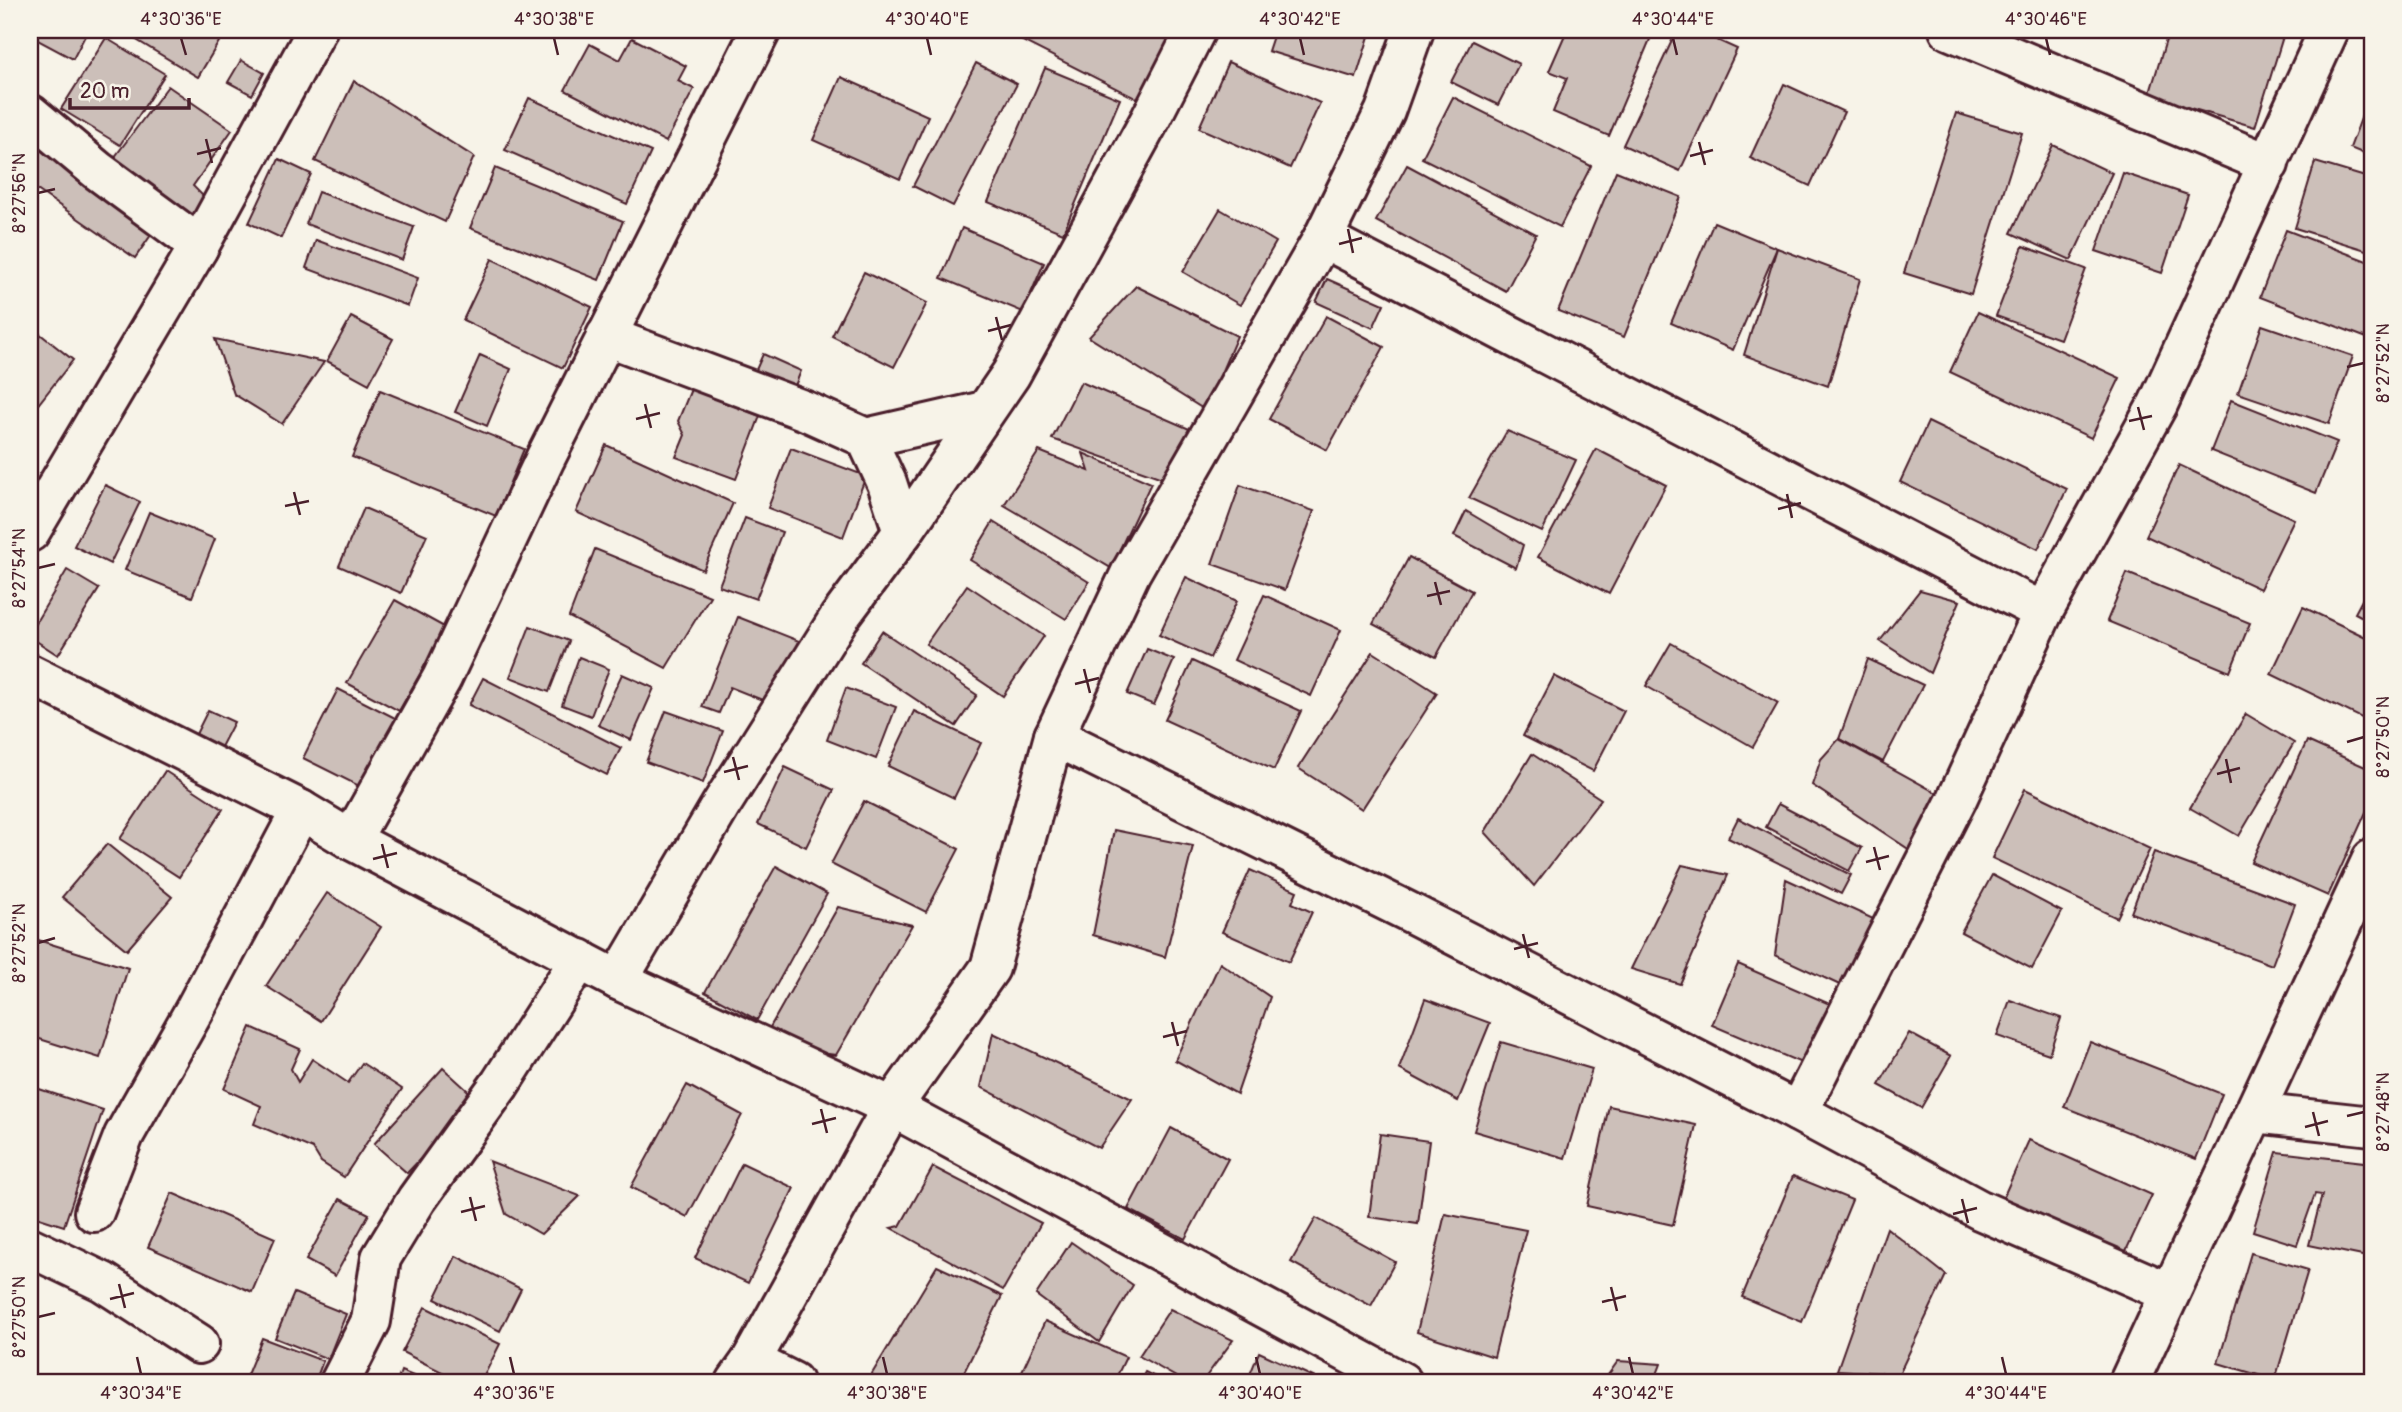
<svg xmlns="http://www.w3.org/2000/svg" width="2402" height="1412" font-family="Pangolin,sans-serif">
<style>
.building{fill:#ccbfb9;stroke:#4a1f2b;stroke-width:2}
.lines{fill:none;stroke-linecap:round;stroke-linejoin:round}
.minor-casing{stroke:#4a1f2b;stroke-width:44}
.minor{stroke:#f7f3e8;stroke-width:38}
.ticks{fill:none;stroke:#4a1f2b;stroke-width:2.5}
.neatline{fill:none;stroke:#4a1f2b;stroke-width:2.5}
.ticks-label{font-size:18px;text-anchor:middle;fill:#4a1f2b}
</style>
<rect width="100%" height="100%" fill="#f7f3e8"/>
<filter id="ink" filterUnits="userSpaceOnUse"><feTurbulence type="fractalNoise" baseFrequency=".0143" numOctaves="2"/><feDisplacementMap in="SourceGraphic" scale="14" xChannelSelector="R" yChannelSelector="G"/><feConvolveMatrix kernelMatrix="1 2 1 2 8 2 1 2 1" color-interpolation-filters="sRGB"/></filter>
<g filter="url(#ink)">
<g class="building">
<polygon points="30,30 88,30 73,59 30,36"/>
<polygon points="120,30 226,30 198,77"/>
<polygon points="1001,30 1159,30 1171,36 1139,100"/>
<polygon points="1275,30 1371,30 1356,78 1268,51"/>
<polygon points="1567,30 1654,30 1609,136 1553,112 1567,78 1549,71"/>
<polygon points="1677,30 1695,30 1737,49 1680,171 1623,145"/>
<polygon points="2169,30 2285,30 2255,127 2149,96"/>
<polygon points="106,38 165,74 120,145 61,109"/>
<polygon points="632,38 686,66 678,81 694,89 666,142 565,90 590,44 620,60"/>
<polygon points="1472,41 1519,64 1498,105 1451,82"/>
<polygon points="241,60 264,73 252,95 228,82"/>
<polygon points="1228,62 1320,103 1290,168 1199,128"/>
<polygon points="976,63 1017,84 953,206 913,186"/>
<polygon points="1045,68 1120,99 1063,233 988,202"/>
<polygon points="841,77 928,116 900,179 813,140"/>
<polygon points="354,81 474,157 445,222 315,161"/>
<polygon points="1784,84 1844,112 1810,186 1750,158"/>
<polygon points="168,86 232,130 193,186 205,198 188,223 108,166"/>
<polygon points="1453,97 1591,166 1560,227 1422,158"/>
<polygon points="2369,97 2372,98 2372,157 2350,148"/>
<polygon points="529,98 651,152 627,204 505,150"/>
<polygon points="1956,113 2022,133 1971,294 1904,273"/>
<polygon points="30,132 160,222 135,258 30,185"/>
<polygon points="2053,145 2112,173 2071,260 2011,233"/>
<polygon points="279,159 311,174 281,238 249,223"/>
<polygon points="2315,162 2372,179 2372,252 2295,228"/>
<polygon points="1407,165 1536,234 1506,291 1376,221"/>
<polygon points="495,168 623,221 599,280 470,228"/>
<polygon points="1616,171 1681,197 1624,337 1558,311"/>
<polygon points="2123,173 2188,195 2162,273 2096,251"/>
<polygon points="318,192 414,227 402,260 306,224"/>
<polygon points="1220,209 1276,242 1240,305 1183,272"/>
<polygon points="1714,222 1777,248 1733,350 1671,323"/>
<polygon points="962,228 1044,263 1023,312 941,278"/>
<polygon points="2286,230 2372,263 2372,340 2260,297"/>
<polygon points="316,240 418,278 408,306 306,268"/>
<polygon points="2023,246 2086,269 2060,339 1996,316"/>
<polygon points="1777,248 1860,279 1828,386 1744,355"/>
<polygon points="492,259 592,307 563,368 463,320"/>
<polygon points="864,272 927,303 894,367 832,336"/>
<polygon points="1327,279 1384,304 1373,328 1316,302"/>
<polygon points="1136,286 1237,336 1205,410 1089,337"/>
<polygon points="1978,312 2120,378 2091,438 1950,372"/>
<polygon points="1326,316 1384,347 1327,450 1269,419"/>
<polygon points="351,317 393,339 369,384 327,361"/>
<polygon points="2262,325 2353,356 2329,424 2238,393"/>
<polygon points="30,326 73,360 36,407 30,402"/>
<polygon points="215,339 324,362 282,424 234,394"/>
<polygon points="763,354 801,371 790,398 751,381"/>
<polygon points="480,355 511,369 487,426 455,412"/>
<polygon points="1081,382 1194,431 1165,479 1052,439"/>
<polygon points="691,389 760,416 736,479 676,457 685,435 678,421"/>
<polygon points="380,390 524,449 496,516 352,457"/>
<polygon points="2231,400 2337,442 2316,493 2211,451"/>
<polygon points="1928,422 2067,489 2038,549 1900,482"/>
<polygon points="1507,431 1576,460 1542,532 1469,498"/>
<polygon points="606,445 733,503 703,570 576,512"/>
<polygon points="791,448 866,476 843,537 768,508"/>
<polygon points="1596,449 1666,485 1609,594 1538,557"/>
<polygon points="1039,451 1089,471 1083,453 1151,483 1111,568 1004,505"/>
<polygon points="2179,465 2294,519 2260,589 2146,536"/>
<polygon points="105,485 140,502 110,564 74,546"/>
<polygon points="1240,485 1314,511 1285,590 1212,564"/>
<polygon points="364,508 427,535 401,593 339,566"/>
<polygon points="1466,511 1523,545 1516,568 1454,536"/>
<polygon points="149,512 215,539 192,597 125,570"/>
<polygon points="745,518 782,532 756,599 719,586"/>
<polygon points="993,522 1089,582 1066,619 970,560"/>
<polygon points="595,549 710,596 666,668 569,617"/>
<polygon points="1409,557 1472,591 1436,657 1373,624"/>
<polygon points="67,570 99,589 58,655 30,637 30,632"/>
<polygon points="2127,573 2250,623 2230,672 2107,621"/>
<polygon points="1186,577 1237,601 1210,658 1159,635"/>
<polygon points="2372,581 2372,622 2355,613"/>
<polygon points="967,585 1044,636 1003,696 926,644"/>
<polygon points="1920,590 1960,601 1930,673 1880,641"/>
<polygon points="1264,595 1341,630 1311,696 1234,660"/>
<polygon points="395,600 446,628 399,711 347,683"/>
<polygon points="2303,607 2372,640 2372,723 2271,674"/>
<polygon points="738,617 799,641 775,705 730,687 719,713 702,707"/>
<polygon points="530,626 569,641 549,692 510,677"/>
<polygon points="882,631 977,695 956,726 861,663"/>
<polygon points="1671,643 1778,703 1753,747 1646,686"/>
<polygon points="1147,649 1174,660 1154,705 1127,694"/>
<polygon points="1373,652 1437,693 1362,809 1298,768"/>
<polygon points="579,657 609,669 591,716 562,705"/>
<polygon points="1868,659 1923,685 1883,762 1839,739"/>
<polygon points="1192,661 1301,711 1274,770 1165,720"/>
<polygon points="622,674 654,688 631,740 598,725"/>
<polygon points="1554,676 1624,711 1593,771 1523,736"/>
<polygon points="483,678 621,748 607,775 469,705"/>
<polygon points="846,688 896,707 876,759 827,740"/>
<polygon points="338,689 401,721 365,789 303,758"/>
<polygon points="208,710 234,722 221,747 196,734"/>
<polygon points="666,711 723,731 703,783 646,762"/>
<polygon points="914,711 981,743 954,798 888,766"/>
<polygon points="2246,714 2294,743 2239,836 2190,808"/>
<polygon points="1839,739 1946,798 1913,852 1812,785 1821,759"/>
<polygon points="2307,741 2372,770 2372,799 2328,896 2251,862"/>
<polygon points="1532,754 1601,799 1534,886 1485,832"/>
<polygon points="785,767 834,790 806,847 758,824"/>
<polygon points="165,771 223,809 179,877 120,839"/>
<polygon points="2025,789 2150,849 2117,918 1992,858"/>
<polygon points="864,801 959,849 926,912 831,864"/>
<polygon points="1778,804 1862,848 1849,871 1766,827"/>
<polygon points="1738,818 1851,875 1841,894 1728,838"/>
<polygon points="1114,830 1193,846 1165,957 1093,935"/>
<polygon points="107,844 172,897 127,950 62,897"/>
<polygon points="2154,852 2295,904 2272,965 2131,913"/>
<polygon points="1682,865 1728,875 1680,984 1631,969"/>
<polygon points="776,866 827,894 757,1020 705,992"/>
<polygon points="1250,870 1297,891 1292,903 1312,912 1289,962 1222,932"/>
<polygon points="1992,875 2062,912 2032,969 1961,932"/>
<polygon points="1786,879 1882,923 1859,994 1775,955"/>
<polygon points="327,893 381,927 321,1021 266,986"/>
<polygon points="838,907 912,925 836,1055 760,1045"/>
<polygon points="38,940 128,968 100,1058 30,1036 30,966"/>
<polygon points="1220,963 1270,997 1237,1094 1175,1060"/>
<polygon points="1738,964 1832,1005 1806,1065 1712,1025"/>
<polygon points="1425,999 1490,1023 1458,1101 1399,1069"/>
<polygon points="2010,1000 2061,1018 2049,1054 1997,1036"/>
<polygon points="251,1027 300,1049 291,1069 298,1082 312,1059 348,1083 362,1063 402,1089 344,1177 321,1162 313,1149 254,1124 261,1106 224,1089"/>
<polygon points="993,1033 1132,1099 1099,1148 981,1087"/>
<polygon points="1909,1033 1951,1056 1921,1108 1879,1085"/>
<polygon points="1501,1042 1592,1069 1565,1158 1474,1131"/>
<polygon points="2090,1042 2222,1094 2196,1159 2064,1107"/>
<polygon points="443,1068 477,1099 407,1173 374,1144"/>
<polygon points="687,1085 742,1115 687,1217 631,1187"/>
<polygon points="30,1086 103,1110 64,1226 30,1215"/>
<polygon points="1609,1106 1696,1125 1673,1225 1587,1206"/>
<polygon points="1171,1128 1228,1159 1185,1239 1128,1209"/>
<polygon points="1380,1134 1429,1141 1418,1224 1369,1217"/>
<polygon points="2029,1140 2152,1195 2125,1253 2003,1198"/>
<polygon points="2277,1152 2372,1163 2372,1258 2309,1245 2322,1195 2315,1194 2297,1245 2253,1231"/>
<polygon points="489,1161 580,1196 541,1234 506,1214"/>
<polygon points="742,1163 794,1188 748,1283 695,1258"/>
<polygon points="933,1167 1041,1223 1003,1290 891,1228 900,1226"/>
<polygon points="1793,1176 1852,1200 1802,1322 1742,1297"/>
<polygon points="172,1193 275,1238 252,1292 148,1247"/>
<polygon points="340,1199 369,1214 335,1276 306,1260"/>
<polygon points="1445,1214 1526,1230 1494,1357 1417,1332"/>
<polygon points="1316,1218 1395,1262 1371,1306 1291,1262"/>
<polygon points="1887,1228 1946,1275 1899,1374 1837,1370"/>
<polygon points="1071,1242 1133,1285 1099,1342 1036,1295"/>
<polygon points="2251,1253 2308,1270 2275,1380 2218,1363"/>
<polygon points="456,1256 521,1289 500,1331 435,1299"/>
<polygon points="937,1266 1002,1296 959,1382 867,1382"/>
<polygon points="294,1293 346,1314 328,1359 275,1338"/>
<polygon points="425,1307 500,1344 481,1382 462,1382 402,1352"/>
<polygon points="1170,1309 1233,1340 1202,1382 1185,1382 1139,1356"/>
<polygon points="1045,1321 1126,1357 1114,1382 1017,1382"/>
<polygon points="262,1338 323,1361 315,1382 244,1382"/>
<polygon points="1259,1352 1324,1382 1247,1382"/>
<polygon points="1618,1361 1661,1364 1654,1382 1603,1382"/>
<polygon points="401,1371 428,1382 397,1382"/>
<polygon points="1145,1372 1165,1382 1140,1382"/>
</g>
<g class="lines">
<defs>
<g id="minor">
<polyline points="1949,30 2269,164"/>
<polyline points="30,114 97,170 184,234 198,248"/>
<polyline points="1323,238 2043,612"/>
<polyline points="606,336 806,411 866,438 984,411"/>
<polyline points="866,438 887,483 903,532"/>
<polyline points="30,532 198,248 317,30"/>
<polyline points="30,674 301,810 351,840 618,980 892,1107 1402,1382"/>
<polyline points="1054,736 1413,914 1798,1112 1980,1210 2170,1293"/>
<polyline points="351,840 442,678 545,459 761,30"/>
<polyline points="618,980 721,805 839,618 903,532 1011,374 1151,118 1196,30"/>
<polyline points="1798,1112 1957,799 2043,612 2158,404 2329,30"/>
<polyline points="2255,1113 2372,1126"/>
<polyline points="94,1212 124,1135 194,1011 301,810"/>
<polyline points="30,1247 103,1282 199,1344"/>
<polyline points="751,1361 793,1382"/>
<polyline points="340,1382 371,1321 381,1258 417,1199 500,1084 580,959"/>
<polyline points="736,1382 751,1361 892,1107 990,968 1054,736 1131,572 1323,238 1385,111 1414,30"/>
<polyline points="2129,1382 2372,859"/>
</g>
</defs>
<use href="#minor" class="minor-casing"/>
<use href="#minor" class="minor"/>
</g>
</g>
<path class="ticks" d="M181,38l5,17M554,38l4,17M927,38l4,17M1300,38l4,17M1673,38l4,17M2046,38l4,17M206,139l6,24M1699,142l6,23M197,154l24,-6M1690,156l23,-6M38,193l17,-4M1348,229l5,24M1339,244l23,-6M996,317l6,23M988,331l23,-6M2347,367l17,-4M645,404l6,24M2138,407l6,23M636,419l24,-6M2129,421l23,-5M294,492l6,23M1787,494l5,24M285,506l24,-5M1778,509l23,-6M38,568l17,-4M1435,582l6,23M1427,596l23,-5M1084,669l6,24M1075,684l24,-6M2347,742l17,-5M733,757l6,23M2226,759l5,24M724,772l24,-6M2217,774l23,-6M382,844l6,24M1874,847l6,23M373,859l24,-6M1866,862l23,-6M1523,934l6,24M38,943l17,-5M1514,949l24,-6M1172,1022l6,24M1163,1037l24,-6M821,1109l6,24M2313,1112l6,24M2347,1116l17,-4M812,1124l24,-6M2305,1127l23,-6M470,1197l6,24M1962,1199l6,24M461,1212l24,-6M1953,1214l24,-6M119,1284l6,24M1611,1287l6,24M110,1299l24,-6M1602,1302l24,-6M38,1317l17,-4M137,1357l4,17M510,1357l4,17M883,1357l4,17M1256,1357l4,17M1629,1357l4,17M2002,1357l4,17"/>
<rect width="2402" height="1412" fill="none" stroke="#f7f3e8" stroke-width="77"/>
<path d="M70 98v10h119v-10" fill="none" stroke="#4a1f2b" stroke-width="3.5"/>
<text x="80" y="98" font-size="21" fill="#4a1f2b" stroke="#f7f3e8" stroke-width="5" paint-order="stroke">20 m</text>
<rect x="38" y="38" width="2326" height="1336" class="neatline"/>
<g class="ticks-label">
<text x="181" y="25">4°30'36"E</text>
<text x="554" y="25">4°30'38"E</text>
<text x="927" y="25">4°30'40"E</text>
<text x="1300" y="25">4°30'42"E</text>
<text x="1673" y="25">4°30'44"E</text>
<text x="2046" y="25">4°30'46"E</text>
<text transform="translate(19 193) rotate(-90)" y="6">8°27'56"N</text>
<text transform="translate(2383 363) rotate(-90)" y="6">8°27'52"N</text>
<text transform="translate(19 568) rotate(-90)" y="6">8°27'54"N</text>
<text transform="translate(2383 737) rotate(-90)" y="6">8°27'50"N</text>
<text transform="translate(19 943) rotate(-90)" y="6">8°27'52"N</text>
<text transform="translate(2383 1112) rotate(-90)" y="6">8°27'48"N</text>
<text transform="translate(19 1317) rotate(-90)" y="6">8°27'50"N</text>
<text x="141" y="1399">4°30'34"E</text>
<text x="514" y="1399">4°30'36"E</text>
<text x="887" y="1399">4°30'38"E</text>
<text x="1260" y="1399">4°30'40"E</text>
<text x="1633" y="1399">4°30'42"E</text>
<text x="2006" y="1399">4°30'44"E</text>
</g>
</svg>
